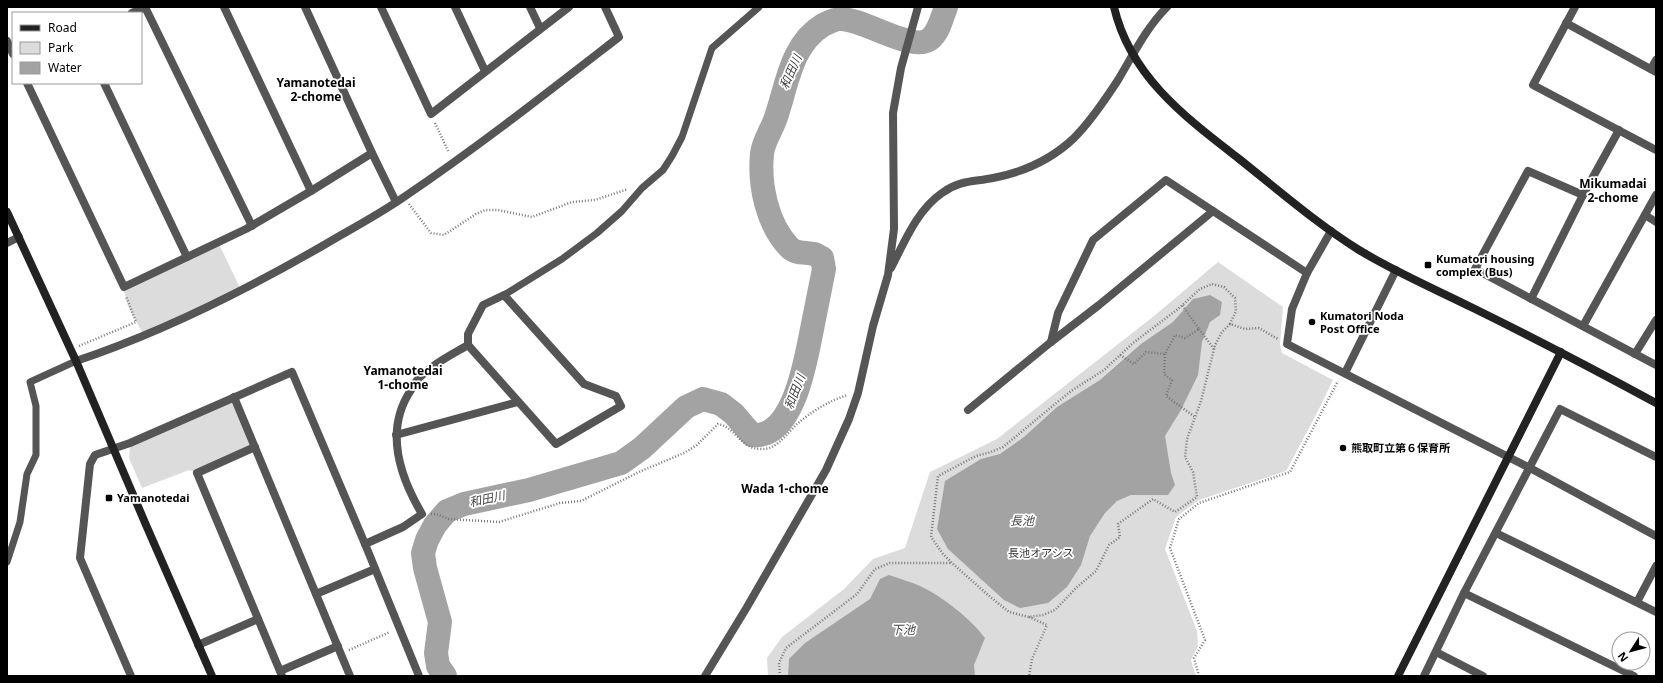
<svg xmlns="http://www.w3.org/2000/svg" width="1663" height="683" font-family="'Noto Sans','Noto Sans JP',sans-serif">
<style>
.green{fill:#dcdcdc}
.water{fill:#a3a3a3}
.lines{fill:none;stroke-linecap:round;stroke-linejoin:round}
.river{stroke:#a3a3a3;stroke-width:24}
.path{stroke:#777;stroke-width:2.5;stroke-dasharray:1 2;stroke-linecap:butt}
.lane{stroke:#555;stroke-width:7}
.street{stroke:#555;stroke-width:8}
.secondary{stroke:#222;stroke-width:8}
.poi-dot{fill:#000;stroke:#fff;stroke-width:1.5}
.labels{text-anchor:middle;stroke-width:3.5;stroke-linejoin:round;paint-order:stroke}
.poi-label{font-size:11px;font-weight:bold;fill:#000;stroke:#fff;text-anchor:start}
.park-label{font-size:11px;fill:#333;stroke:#fff}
.water-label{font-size:12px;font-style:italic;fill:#444;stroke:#fff}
.neighbourhood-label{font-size:12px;font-weight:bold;fill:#000;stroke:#fff}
</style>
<rect width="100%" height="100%" fill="#fff"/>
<g class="green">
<path d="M218,242l23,48 -97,45c-8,-14 -20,-32 -20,-48z"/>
<polygon points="1218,262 1283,307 1280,345 1282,353 1333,380 1316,415 1286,471 1199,500 1176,517 1165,549 1197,631 1198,646 1191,660 1196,676 768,676 767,658 782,637 844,589 873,559 905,548 930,472 997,439 1154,316"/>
<polygon points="234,397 255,447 197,473 189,470 142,488 129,458 130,443"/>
</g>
<g class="water">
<polygon points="1210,295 1222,302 1220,315 1210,322 1202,342 1198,375 1181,410 1165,436 1171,473 1175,485 1168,495 1131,495 1117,501 1105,513 1090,536 1081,565 1067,587 1048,603 1020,608 1004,600 948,549 937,529 945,481 981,459 1000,454 1024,437 1057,407 1100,380 1141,344 1173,322 1193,299"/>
<path d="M889,575c11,4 23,7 33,12 21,10 49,32 63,51l-11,27 1,11h-187l1,-17 16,-16 65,-44 10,-20z"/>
</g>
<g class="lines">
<path class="river" d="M445,676l-7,-10 -2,-13 4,-31 -15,-54 -2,-15 4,-13 8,-15 12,-14 17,-7 65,-14 92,-27 21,-15 44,-41 17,-8 18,5 13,10 18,21c42,5 54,-77 60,-106 4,-20 8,-40 12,-60l-2,-11c-2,-1 -5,-3 -8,-4 -8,-2 -19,0 -25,-7 -22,-23 -30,-62 -27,-93 1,-12 9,-23 13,-34 12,-33 15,-75 48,-95 4,-2 13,-6 17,-6 23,-1 72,34 90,20 9,-7 12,-22 16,-32"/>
<g class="path">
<polyline points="435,123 449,153"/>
<polyline points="409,204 431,233 444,235 476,214 485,210 498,210 532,217 572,202 595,200 628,189"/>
<polyline points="1230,324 1222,332 1215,345 1201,401 1187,439 1185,457 1193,472 1197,497 1175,512 1153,499 1118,524 1120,537 1109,545 1096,571 1076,588 1055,610 1043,615 1029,617 1009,612 988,595 952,563 943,554 931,537 938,476 976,456 991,452 1003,447 1071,391 1104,370 1133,343 1178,309 1200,289 1212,284 1224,287 1235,298 1236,311 1230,324 1245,329 1259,328 1278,339"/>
<polyline points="1199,329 1214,349"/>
<polyline points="79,346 136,322 126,296"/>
<polyline points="1165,354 1164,374 1172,380 1166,396 1195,417"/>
<polyline points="1120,355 1134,364 1146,352 1165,354 1175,335 1185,338 1199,329 1182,305"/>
<path d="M431,514h5l13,5 50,3 61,-19 21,-2 58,-29 45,-19 13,-8 21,-21c18,3 22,25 43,25 16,1 26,-16 36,-25 14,-12 33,-24 51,-29"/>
<polyline points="1029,617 1047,625 1032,659 1029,676"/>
<polyline points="349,650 390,632"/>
<polyline points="780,676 779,663 786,648 857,594 875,569 890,563 951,563"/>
<polyline points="1199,676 1194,658 1205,640 1170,548 1179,519 1199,503 1290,472 1338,381"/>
</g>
<g class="lane">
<polyline points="504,295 562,259 597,233 622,211 642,188 663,170 672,156 682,137 712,48 759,7"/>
<polyline points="7,562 20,522 27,474 36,455 36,406 30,382 76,361"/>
</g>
<g class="street">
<polyline points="145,7 252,226"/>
<polyline points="224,7 311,191"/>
<polyline points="305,7 372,153 396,202"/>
<polyline points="381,7 431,114 569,7"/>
<polyline points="455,7 485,71"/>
<polyline points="530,7 540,28"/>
<polyline points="1575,7 1533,85 1656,150"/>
<polyline points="132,13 145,7"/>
<polyline points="1566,23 1656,72"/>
<polyline points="7,41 13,54"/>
<polyline points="1651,69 1656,60"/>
<polyline points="27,83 124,287 246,229 311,191 372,153"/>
<polyline points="104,83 187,257"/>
<polyline points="1583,195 1528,171 1475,269 1656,365"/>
<polyline points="1645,215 1656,222"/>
<polyline points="1331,231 1307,273 1292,309 1287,344 1530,468 1656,536"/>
<polyline points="7,243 19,237"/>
<path d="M891,268c13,-25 26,-58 51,-75 18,-13 31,-11 51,-15 31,-6 58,-18 81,-40 17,-17 31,-38 44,-58 15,-25 28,-52 49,-73"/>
<polygon points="504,295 584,384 616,396 621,406 556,444 468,345 468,334 483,305"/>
<polyline points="1531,299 1583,195 1619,130"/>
<polyline points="1583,326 1656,195"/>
<polyline points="1051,342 1058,313 1093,240 1166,180 1307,273"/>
<polyline points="1635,354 1656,320"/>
<path d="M76,361c87,-29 170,-71 248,-116 27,-16 54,-30 80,-48 74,-50 144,-105 215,-160l-14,-30"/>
<polyline points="1345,373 1396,270"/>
<polyline points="234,397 350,676"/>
<polyline points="968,410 1051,342 1099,305 1213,211"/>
<polyline points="396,435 518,402"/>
<polyline points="255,447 197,473 282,676"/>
<polyline points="1496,533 1656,612"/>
<path d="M365,544l38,-17 19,-13c-22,-37 -38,-84 -11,-124 2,-4 5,-9 8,-12 14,-14 32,-23 49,-33"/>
<polyline points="1464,593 1634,676"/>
<polyline points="316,594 375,569"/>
<polyline points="1637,602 1656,566"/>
<polyline points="198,645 258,619"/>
<polyline points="1436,652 1483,676"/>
<polyline points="280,671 338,646"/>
<polyline points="131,676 80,558 90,464 95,455 130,443 292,372 365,544 419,676"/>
<polyline points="705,676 747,607 826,470 849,419 858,393 873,326 888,275 894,229 893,113 901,68 918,7"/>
<polyline points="1424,676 1464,593 1560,409 1656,457"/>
</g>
<g class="secondary">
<path d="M1114,7c16,69 71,110 124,151 39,31 78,65 121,92 36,22 76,39 114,58 61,30 122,62 183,95"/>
<polyline points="7,212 76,361 146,525 212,676"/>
<polyline points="1398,676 1561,352"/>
</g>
</g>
<g class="poi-dot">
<rect x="1424" y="261" width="8" height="8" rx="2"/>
<circle cx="1312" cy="322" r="4"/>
<circle cx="1343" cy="448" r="4"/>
<rect x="105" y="494" width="8" height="8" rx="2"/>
</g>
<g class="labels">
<g class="poi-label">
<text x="1436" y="263">Kumatori housing<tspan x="1436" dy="13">complex (Bus)</tspan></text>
<text x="1320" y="320">Kumatori Noda<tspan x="1320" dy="13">Post Office</tspan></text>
<text x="1351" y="452">熊取町立第６保育所</text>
<text x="117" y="502">Yamanotedai</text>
</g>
<g class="park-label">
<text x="1041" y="557">長池オアシス</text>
</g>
<g class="water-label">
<text transform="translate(791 72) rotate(-66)" y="4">和田川</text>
<text transform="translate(795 392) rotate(-69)" y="4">和田川</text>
<text transform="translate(487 499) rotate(-12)" y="4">和田川</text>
<text x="1022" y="525">長池</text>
<text x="903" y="634">下池</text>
</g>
<g class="neighbourhood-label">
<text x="316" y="87">Yamanotedai<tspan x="316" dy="14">2-chome</tspan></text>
<text x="1613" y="188">Mikumadai<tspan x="1613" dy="14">2-chome</tspan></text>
<text x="403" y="375">Yamanotedai<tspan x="403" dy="14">1-chome</tspan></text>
<text x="785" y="493">Wada 1-chome</text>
</g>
</g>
<rect width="1663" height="683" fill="none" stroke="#000000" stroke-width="16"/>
<rect x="12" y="12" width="130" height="72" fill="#ffffff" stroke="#999999"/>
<rect x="20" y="25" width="20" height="6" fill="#222222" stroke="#999999"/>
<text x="48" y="32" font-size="12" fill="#000000">Road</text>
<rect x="20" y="42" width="20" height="12" fill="#dcdcdc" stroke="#999999"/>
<text x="48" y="52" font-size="12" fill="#000000">Park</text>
<rect x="20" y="62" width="20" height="12" fill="#a3a3a3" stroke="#999999"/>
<text x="48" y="72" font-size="12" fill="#000000">Water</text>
<g transform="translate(1631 651) rotate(234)"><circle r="19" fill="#ffffff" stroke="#999999"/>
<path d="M0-3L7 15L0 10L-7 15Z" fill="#000000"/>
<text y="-6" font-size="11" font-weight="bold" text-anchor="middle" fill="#000000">N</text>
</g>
</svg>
